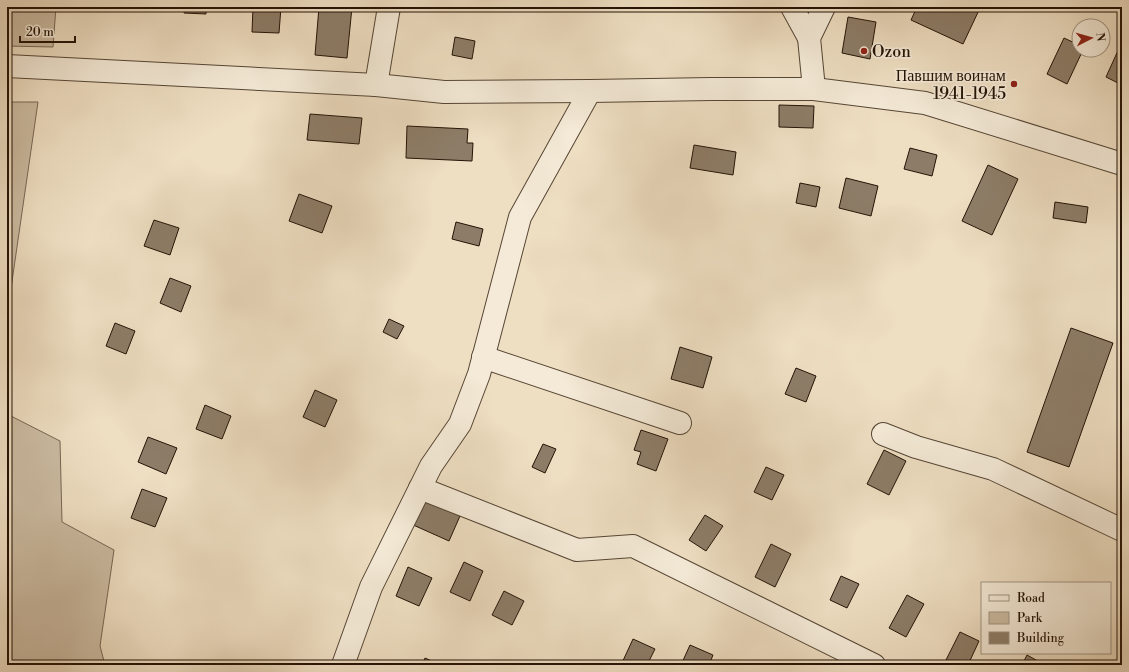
<svg xmlns="http://www.w3.org/2000/svg" width="1129" height="672" font-family="'Libre Bodoni',serif">
<style>
.green{fill:#cbbba2;stroke:#776754}
.building{fill:#8d7d68;stroke:#231306}
.lines{fill:none;stroke-linecap:round;stroke-linejoin:round}
.minor-casing{stroke:#564635;stroke-width:24}
.minor{stroke:#f4ead7;stroke-width:22}
.poi-dot{fill:#8f2418;stroke:#f4ead7;stroke-width:1.5}
.labels{text-anchor:middle;stroke-width:3.5;stroke-linejoin:round;paint-order:stroke}
.poi-label{font-size:16px;fill:#231306;stroke:#f4ead7;text-anchor:start}
</style>
<rect width="100%" height="100%" fill="#eedec2"/>
<filter id="stains"><feTurbulence type="fractalNoise" baseFrequency=".005" numOctaves="4"/><feColorMatrix values="0 0 0 0 .2 0 0 0 0 .09 0 0 0 0 .02 0 0 0 .5 -.17"/></filter>
<radialGradient id="worn" r=".72"><stop offset=".6" stop-color="#630" stop-opacity="0"/><stop offset="1" stop-color="#630" stop-opacity=".3"/></radialGradient>
<g class="green">
<polygon points="7,7 56,7 53,47 7,46"/>
<polygon points="7,102 38,102 7,316"/>
<polygon points="7,414 60,441 62,522 114,550 100,646 105,665 7,665"/>
</g>
<g class="building">
<polygon points="149,7 176,7 175,11 149,9"/>
<polygon points="185,7 206,7 206,14 184,13"/>
<polygon points="253,7 281,7 279,33 252,32"/>
<polygon points="319,7 352,7 347,58 315,55"/>
<polygon points="917,7 977,7 980,8 963,44 911,20"/>
<polygon points="848,17 876,22 870,59 842,53"/>
<polygon points="455,37 475,41 472,59 452,55"/>
<polygon points="1064,38 1079,45 1079,50 1083,50 1067,84 1047,74"/>
<polygon points="1121,44 1122,45 1122,85 1106,77"/>
<polygon points="779,105 814,106 813,128 779,127"/>
<polygon points="310,114 362,118 359,144 307,140"/>
<polygon points="407,126 468,129 467,143 473,143 472,161 406,158"/>
<polygon points="694,145 736,152 733,175 690,168"/>
<polygon points="910,148 937,155 932,176 904,169"/>
<polygon points="988,165 1018,179 992,235 962,221"/>
<polygon points="846,178 878,186 871,216 839,208"/>
<polygon points="800,183 820,187 816,207 796,203"/>
<polygon points="299,194 332,206 322,233 289,221"/>
<polygon points="1055,202 1088,207 1086,223 1053,218"/>
<polygon points="154,220 179,228 170,255 144,246"/>
<polygon points="456,222 483,229 479,246 452,239"/>
<polygon points="170,278 191,286 181,312 160,303"/>
<polygon points="389,319 404,326 397,339 383,332"/>
<polygon points="115,323 135,331 126,354 106,346"/>
<polygon points="1071,328 1113,343 1069,467 1027,452"/>
<polygon points="680,347 712,357 703,388 671,379"/>
<polygon points="796,368 816,376 806,402 785,394"/>
<polygon points="315,390 337,400 325,427 303,417"/>
<polygon points="205,405 231,416 222,439 196,429"/>
<polygon points="641,430 668,439 656,471 637,464 641,452 634,450"/>
<polygon points="148,437 177,448 166,474 138,462"/>
<polygon points="543,444 556,449 545,473 532,467"/>
<polygon points="884,450 906,461 889,495 867,484"/>
<polygon points="766,467 784,475 772,500 754,492"/>
<polygon points="142,489 167,498 155,527 131,518"/>
<polygon points="423,499 460,516 449,541 411,524"/>
<polygon points="705,515 723,526 706,551 689,540"/>
<polygon points="771,544 791,554 775,587 755,577"/>
<polygon points="464,562 483,571 470,601 450,592"/>
<polygon points="408,567 432,578 419,606 396,596"/>
<polygon points="841,576 859,584 847,608 830,600"/>
<polygon points="504,591 524,601 512,625 492,615"/>
<polygon points="907,595 924,604 906,637 889,628"/>
<polygon points="960,632 979,641 968,665 957,665 946,660"/>
<polygon points="633,639 655,649 647,665 621,665"/>
<polygon points="690,645 713,655 709,665 681,665"/>
<polygon points="1027,655 1045,665 1022,665"/>
<polygon points="425,658 441,665 422,665"/>
</g>
<g class="lines">
<defs>
<g id="minor">
<polyline points="792,7 809,38"/>
<polyline points="7,66 376,85 444,92 590,91 711,89 814,89 925,103 1122,164"/>
<polyline points="376,85 389,7"/>
<polyline points="814,89 809,38 824,7"/>
<polyline points="483,357 680,423"/>
<polyline points="883,434 916,447 993,469 1122,530"/>
<polyline points="420,488 577,550 633,546 874,665"/>
<polyline points="343,665 371,587 431,466 460,424 479,374 520,217 590,91"/>
</g>
</defs>
<use href="#minor" class="minor-casing"/>
<use href="#minor" class="minor"/>
</g>
<g class="poi-dot">
<circle cx="864" cy="51" r="4"/>
<circle cx="1014" cy="84" r="4"/>
</g>
<g class="labels">
<g class="poi-label">
<text x="872" y="57">Ozon</text>
<text x="1006" y="81" text-anchor="end">Павшим воинам<tspan x="1006" dy="18">1941-1945</tspan></text>
</g>
</g>
<rect width="1129" height="672" fill="none" stroke="#eedec2" stroke-width="24"/>
<rect x="8" y="8" width="1113" height="656" fill="none" stroke="#231306" stroke-width="2"/>
<rect x="12" y="12" width="1105" height="648" fill="none" stroke="#231306"/>
<rect x="981" y="582" width="130" height="72" fill="#f4ead7" stroke="#a09483"/>
<rect x="989" y="595" width="20" height="6" fill="#f4ead7" stroke="#a09483"/>
<text x="1017" y="602" font-size="12" fill="#231306">Road</text>
<rect x="989" y="612" width="20" height="12" fill="#cbbba2" stroke="#a09483"/>
<text x="1017" y="622" font-size="12" fill="#231306">Park</text>
<rect x="989" y="632" width="20" height="12" fill="#8d7d68" stroke="#a09483"/>
<text x="1017" y="642" font-size="12" fill="#231306">Building</text>
<g transform="translate(1091 38) rotate(84)"><circle r="19" fill="#f4ead7" stroke="#a09483"/>
<path d="M0-3L7 15L0 10L-7 15Z" fill="#8f2418"/>
<text y="-6" font-size="11" font-weight="bold" text-anchor="middle" fill="#231306">N</text>
</g>
<path d="M20 36v6h55v-6" fill="none" stroke="#231306" stroke-width="2"/>
<text x="26" y="36" font-size="12" fill="#231306" stroke="#f4ead7" stroke-width="3" paint-order="stroke">20 m</text>
<rect width="100%" height="100%" filter="url(#stains)"/>
<rect width="100%" height="100%" fill="url(#worn)"/>
</svg>
